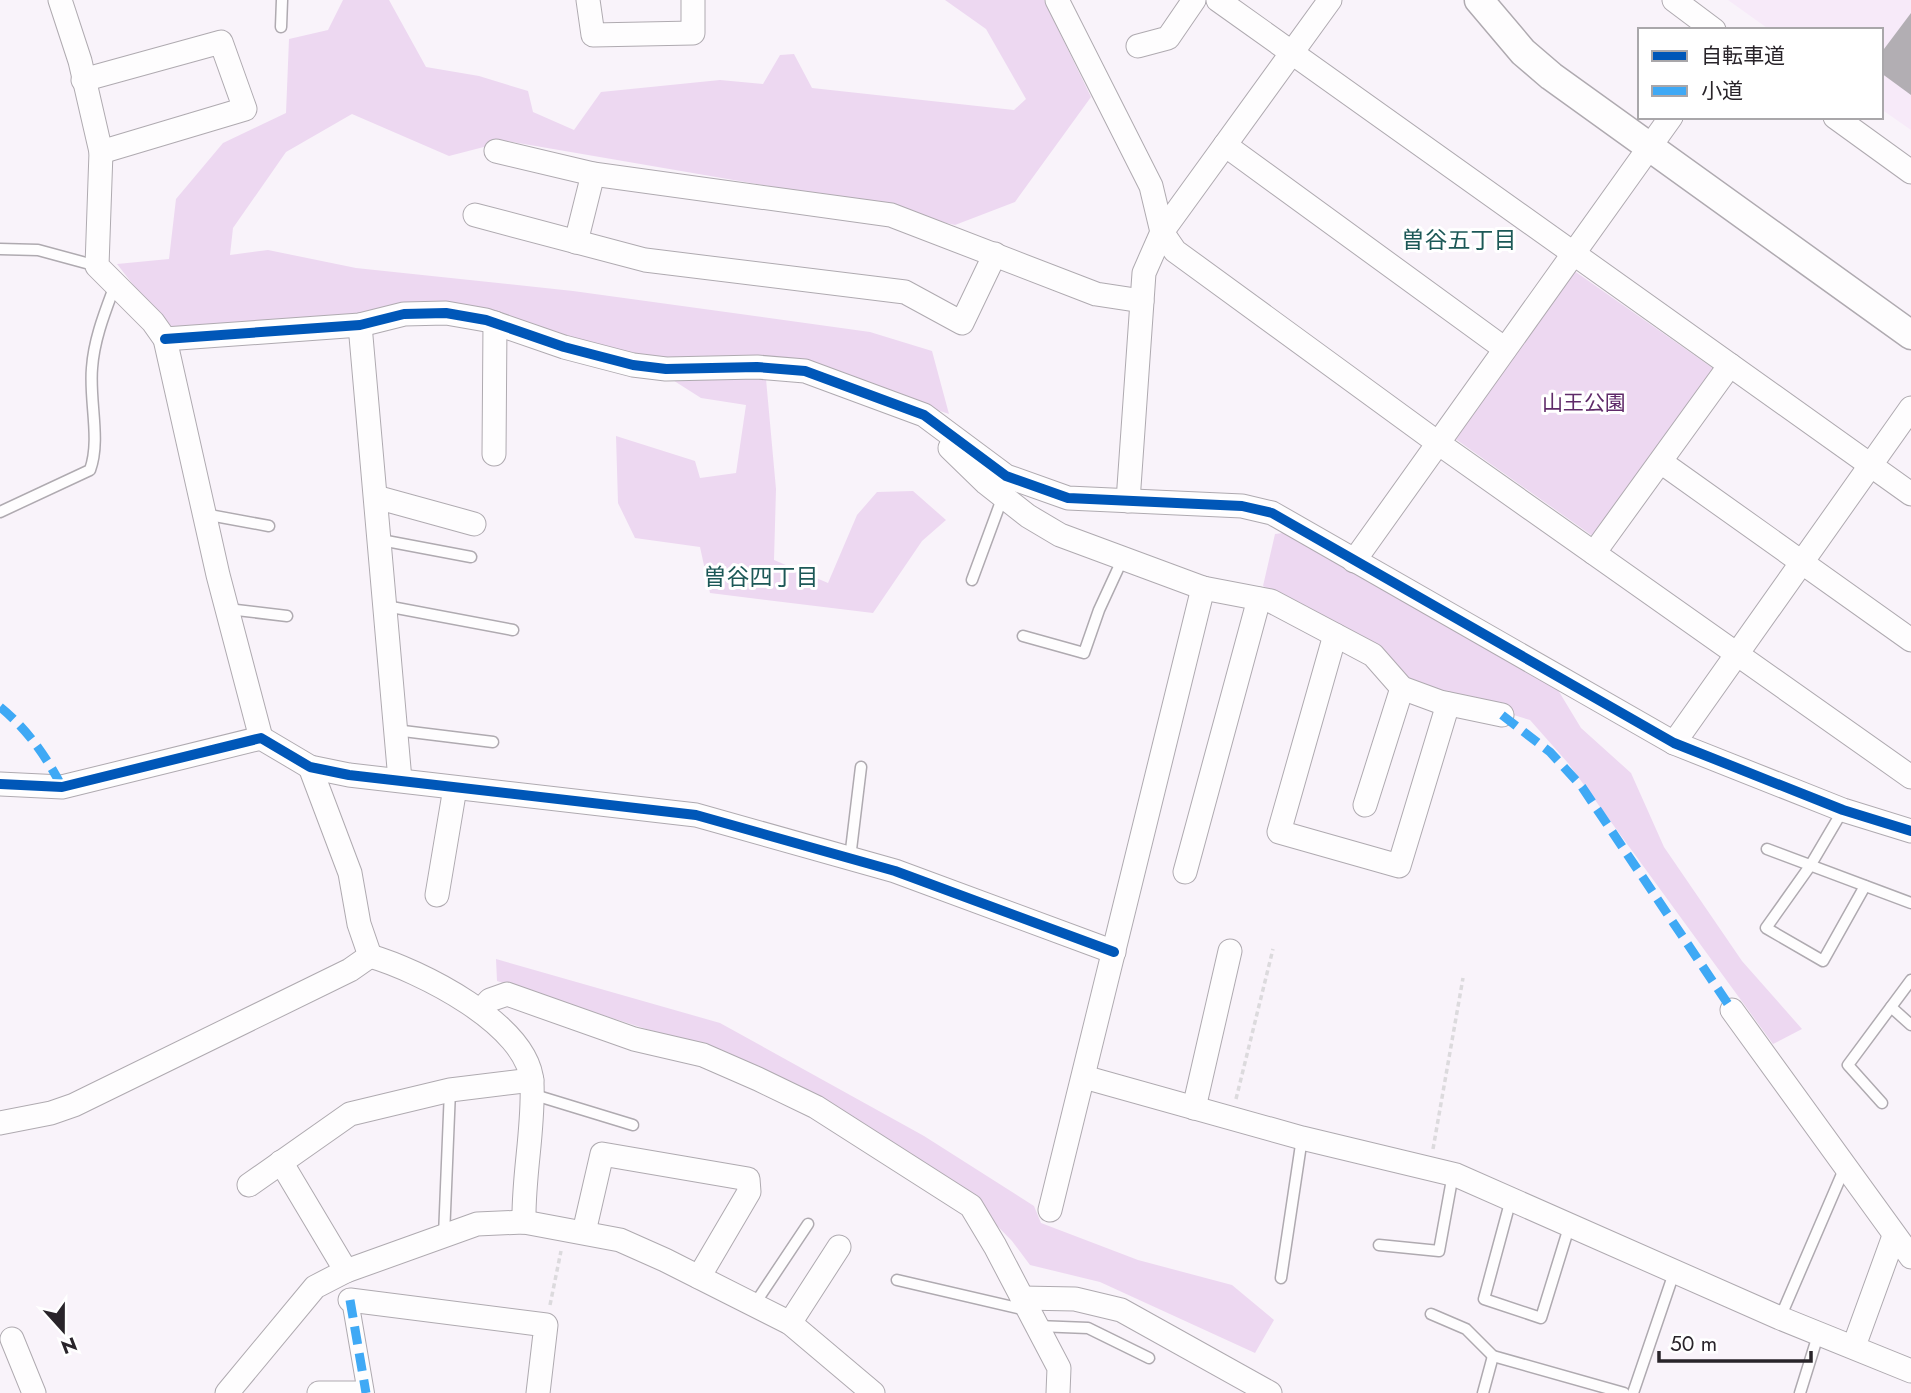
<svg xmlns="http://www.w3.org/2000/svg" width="1911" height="1393" font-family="Jost,'Noto Sans JP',sans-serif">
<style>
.built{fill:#f7eaf9}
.green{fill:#edd8f1}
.building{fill:#b2aeb3}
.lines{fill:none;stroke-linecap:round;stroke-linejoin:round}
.service-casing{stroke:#afaab0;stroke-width:13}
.pedestrian-casing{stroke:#afaab0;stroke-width:18}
.minor-casing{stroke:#afaab0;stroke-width:25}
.tertiary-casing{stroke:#afaab0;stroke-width:31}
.path{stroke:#dcdadd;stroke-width:3.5;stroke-dasharray:5 3.5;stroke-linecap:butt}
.service{stroke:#fefdfe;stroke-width:10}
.pedestrian{stroke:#fefdfe;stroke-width:16}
.minor{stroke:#fefdfe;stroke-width:23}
.tertiary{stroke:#fefdfe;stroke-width:28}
.quiet{stroke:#3fa9f5;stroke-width:9;stroke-dasharray:18 9;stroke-linecap:butt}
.cycleway-casing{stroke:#fff;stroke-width:15}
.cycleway{stroke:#0057b8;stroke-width:10}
.labels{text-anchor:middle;stroke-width:6;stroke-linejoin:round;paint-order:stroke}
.park-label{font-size:21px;fill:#5f2a69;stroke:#fff}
.neighbourhood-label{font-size:23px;fill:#1c5857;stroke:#fff}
</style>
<rect width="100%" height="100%" fill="#f9f3fa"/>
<polygon class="built" points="1728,0 1911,0 1911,130 1881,109 1881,30 1770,30"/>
<g class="green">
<polygon points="343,0 389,0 426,67 479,76 528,91 533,112 574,130 601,92 720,80 763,84 780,55 794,54 812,88 1014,110 1026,99 986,29 945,0 1044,0 1091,97 1015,202 955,225 850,200 507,141 449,156 352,114 286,152 233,228 230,255 268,250 356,268 573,291 870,332 932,351 949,414 833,375 764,357 776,489 774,560 828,583 857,515 877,492 913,491 946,520 922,541 873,613 710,593 700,547 635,538 618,503 616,436 695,461 700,478 736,473 746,405 701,398 635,356 515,322 339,319 169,331 117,264 169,259 176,199 223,143 286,113 289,39 328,30"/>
<polygon points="1573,270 1714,369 1594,537 1454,438"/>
<polygon points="1291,532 1558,690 1581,728 1631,773 1664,847 1742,961 1802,1029 1773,1044 1568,763 1530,720 1407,683 1370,644 1263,586 1275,534"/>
<polygon points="496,959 720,1023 924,1136 1034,1206 1041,1223 1138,1260 1232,1285 1274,1320 1255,1353 1100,1282 1030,1265 1012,1241 964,1192 727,1055 497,981"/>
</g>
<polygon class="building" points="1911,13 1911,95 1881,73 1881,53"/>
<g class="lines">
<defs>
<g id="service">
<polyline points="281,27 282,0"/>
<polyline points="0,249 38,250 97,266"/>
<path d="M0,512l90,-42c11,-30 -1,-69 2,-102 2,-29 13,-56 23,-83"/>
<polyline points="204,514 269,526"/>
<polyline points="381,540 471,557"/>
<polyline points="972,580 1003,496"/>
<polyline points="386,606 513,630"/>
<polyline points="228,609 287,616"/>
<polyline points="1023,636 1084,653 1099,610 1123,558"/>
<polyline points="395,730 493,742"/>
<polyline points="1843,810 1810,866 1766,928 1823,961 1865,886"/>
<polyline points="1767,849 1911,903"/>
<polyline points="850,858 861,767"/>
<polyline points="1891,1007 1911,1025"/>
<polyline points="536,1089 538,1096 633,1125"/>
<polyline points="1882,1103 1848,1065 1911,980"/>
<polyline points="1511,1199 1484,1299 1541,1318 1570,1224"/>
<polyline points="444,1236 450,1090"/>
<polyline points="1379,1245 1439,1251 1453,1174"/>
<polyline points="1281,1278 1302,1138"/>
<polyline points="897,1280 1026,1310"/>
<polyline points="754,1305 808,1224"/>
<polyline points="1431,1314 1466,1329 1493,1356 1624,1393"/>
<polyline points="1780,1318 1845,1167"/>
<polyline points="1037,1326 1088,1328 1149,1358"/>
<polyline points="1483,1393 1493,1356"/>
<polyline points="1633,1393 1675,1270"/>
<polyline points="1800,1393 1819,1332"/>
</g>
<polyline id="pedestrian" points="350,1300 366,1393"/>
<g id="minor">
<polyline points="60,0 80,61 101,152 97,266 153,322 165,339 218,575 261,738"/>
<polyline points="588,0 593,35 693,33 693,0"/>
<polyline points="1057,0 1151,186 1162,232 1175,251 1438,443 1911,777"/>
<polyline points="1218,0 1911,494"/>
<polyline points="1674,0 1714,30"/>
<polyline points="1138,46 1168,38 1194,0"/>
<polyline points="83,80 221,42 245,109 101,152"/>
<polyline points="1835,117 1911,172"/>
<polyline points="1225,145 1505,349"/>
<polyline points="496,151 593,174 891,215 1096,294 1142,301"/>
<polyline points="475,215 645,260 905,292 962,323 995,254"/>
<polyline points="576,242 593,174"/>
<polyline points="360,325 400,780"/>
<polyline points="165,339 360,325 404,314 446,313 486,320 564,347 633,365 666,369 757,367 805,371 924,415 1006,476 1068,498 1242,506 1272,513 1674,743 1843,810 1911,831"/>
<polyline points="950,448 986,483 1028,516 1060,535 1203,588 1271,601 1373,655 1402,688 1440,702 1502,715"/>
<polyline points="494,454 495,323"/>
<polyline points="1661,462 1911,640"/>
<polyline points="376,497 474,524"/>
<polyline points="1128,501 1144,273 1162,232 1330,0"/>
<polyline points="1594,553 1730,365"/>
<polyline points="1354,561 1671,117"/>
<polyline points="1335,635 1279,832 1399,866 1448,704"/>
<polyline points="1674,743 1911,408"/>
<polyline points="310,767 350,873 359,924 370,956"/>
<polyline points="0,784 62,787 261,738 310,767 349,775 696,815 895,871 1114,952"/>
<polyline points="1365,805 1402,688"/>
<polyline points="1185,872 1259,599"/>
<polyline points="437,895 455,788"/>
<path d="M370,956c48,14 159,68 162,127 2,46 -9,93 -8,139"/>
<polyline points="481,1010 490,1000 507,994 634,1039 703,1055 758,1079 816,1107 971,1206 995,1246 1059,1368 1058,1393"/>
<polyline points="1732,1010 1911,1257"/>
<polyline points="1084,1077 1302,1138 1456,1175 1780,1318 1911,1371"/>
<polyline points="1194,1108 1230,951"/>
<polyline points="0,1123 51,1113 74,1105 350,970 370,956"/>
<polyline points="281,1162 346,1271"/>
<polyline points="249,1185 350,1114 450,1090 532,1080"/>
<polyline points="1050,1210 1203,588"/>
<polyline points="584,1232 602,1154 748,1179 749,1192 699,1277"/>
<polyline points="1022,1298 1075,1299 1121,1310 1270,1393"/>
<polyline points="350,1300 546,1325 538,1393"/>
<polyline points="790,1323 839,1247"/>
<polyline points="12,1339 34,1393"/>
<polyline points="1854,1346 1894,1236"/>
<polyline points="227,1393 315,1287 346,1271 477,1224 524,1222 620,1240 665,1260 790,1323 873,1393"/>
<polyline points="319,1393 357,1393"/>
</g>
<polyline id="tertiary" points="1479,0 1523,52 1551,76 1911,335"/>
</defs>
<use href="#service" class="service-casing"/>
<use href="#pedestrian" class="pedestrian-casing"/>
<use href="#minor" class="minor-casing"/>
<use href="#tertiary" class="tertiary-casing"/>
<g class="path">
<polyline points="1236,1099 1273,949"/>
<polyline points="1433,1149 1463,978"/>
<polyline points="550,1305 561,1251"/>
</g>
<use href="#service" class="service"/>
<use href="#pedestrian" class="pedestrian"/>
<use href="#minor" class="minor"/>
<use href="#tertiary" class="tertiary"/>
<g class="quiet">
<path d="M0,707c27,22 46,49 62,80"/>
<polyline points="1502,715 1550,752 1582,787 1732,1010"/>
<polyline points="350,1300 366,1393"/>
</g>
<defs>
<g id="cycleway">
<polyline points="165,339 360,325 404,314 446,313 486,320 564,347 633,365 666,369 757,367 805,371 924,415 1006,476 1068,498 1242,506 1272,513 1674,743 1843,810 1911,831"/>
<polyline points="0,784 62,787 261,738 310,767 349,775 696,815 895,871 1114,952"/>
</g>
</defs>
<use href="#cycleway" class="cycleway-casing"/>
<use href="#cycleway" class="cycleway"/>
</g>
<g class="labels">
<g class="park-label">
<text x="1584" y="410">山王公園</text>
</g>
<g class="neighbourhood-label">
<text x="1459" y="248">曽谷五丁目</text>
<text x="761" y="585">曽谷四丁目</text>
</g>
</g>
<rect x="1638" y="28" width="245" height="91" fill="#ffffff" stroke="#a9a7aa" stroke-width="2"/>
<rect x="1652" y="51" width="35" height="10" fill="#0057b8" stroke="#a9a7aa" stroke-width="2"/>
<text x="1701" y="63" font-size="21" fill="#29242a">自転車道</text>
<rect x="1652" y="86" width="35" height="10" fill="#3fa9f5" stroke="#a9a7aa" stroke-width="2"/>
<text x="1701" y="98" font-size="21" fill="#29242a">小道</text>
<g transform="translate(63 1330) rotate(159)" stroke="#ffffff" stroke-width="5" paint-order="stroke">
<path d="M0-5L12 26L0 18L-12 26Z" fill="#29242a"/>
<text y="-10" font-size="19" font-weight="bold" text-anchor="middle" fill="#29242a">N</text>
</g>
<path d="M1659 1351v10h152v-10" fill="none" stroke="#29242a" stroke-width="3.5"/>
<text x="1670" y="1351" font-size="21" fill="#29242a" stroke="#ffffff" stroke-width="5" paint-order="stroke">50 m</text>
</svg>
